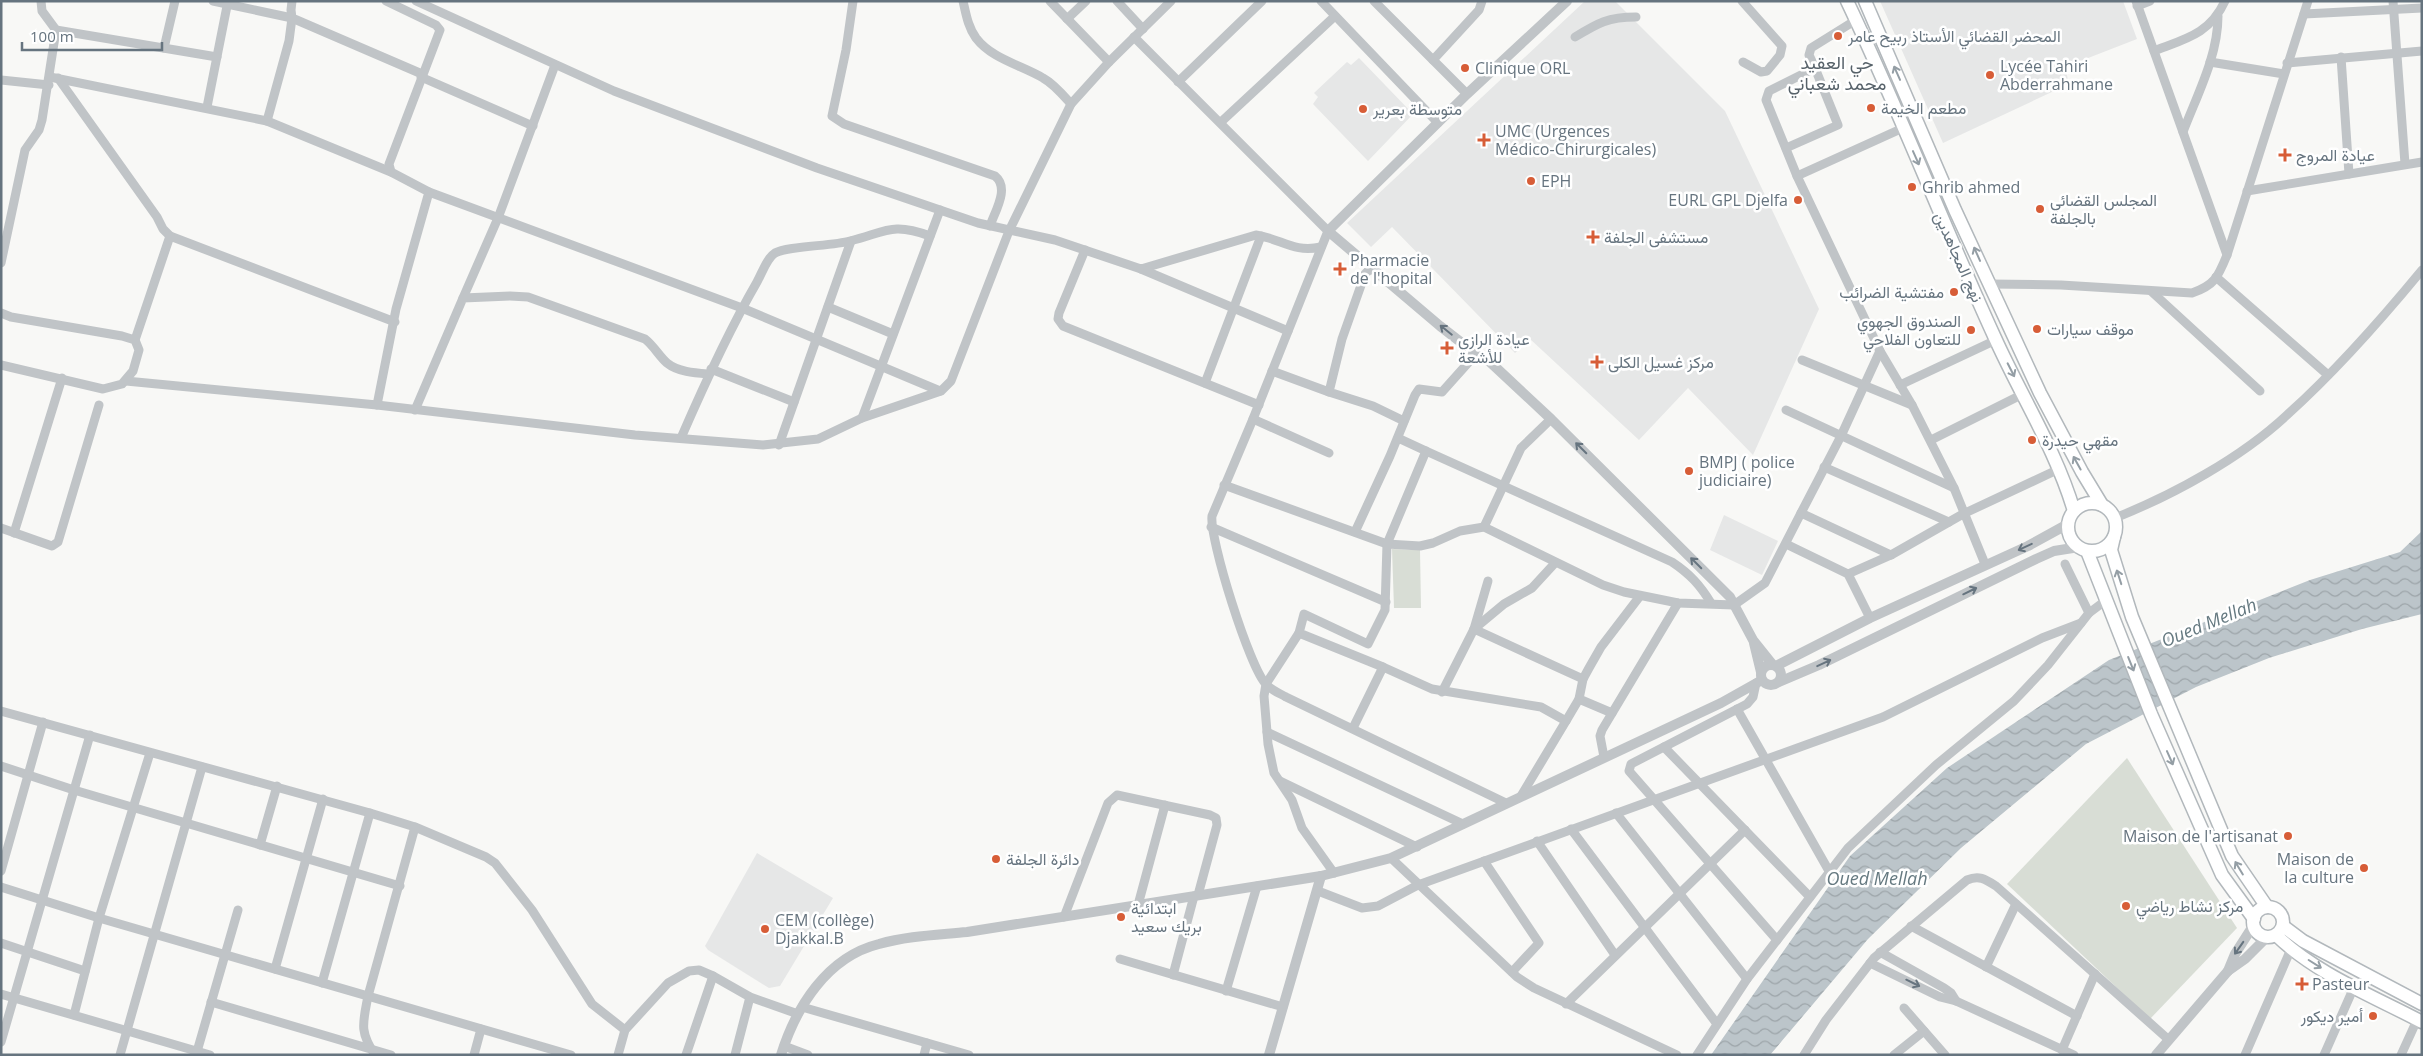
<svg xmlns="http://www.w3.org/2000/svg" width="2423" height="1056" font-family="'Open Sans',Vazirmatn,sans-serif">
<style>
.built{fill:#e6e7e7}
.grass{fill:#d8ddd5}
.water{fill:url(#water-waves)}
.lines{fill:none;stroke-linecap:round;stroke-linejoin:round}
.secondary-casing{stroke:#b2b8bc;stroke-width:15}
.minor{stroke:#c0c4c7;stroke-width:9}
.tertiary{stroke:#c0c4c7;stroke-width:10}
.secondary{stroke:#fff;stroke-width:12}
.oneway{stroke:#949ea5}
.oneway2{stroke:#66747f}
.poi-dot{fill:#d75d37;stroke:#fff;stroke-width:2}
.labels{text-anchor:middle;stroke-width:5;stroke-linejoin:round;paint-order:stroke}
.poi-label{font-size:16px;fill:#66747f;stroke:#fff;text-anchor:start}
.street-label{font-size:16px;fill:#66747f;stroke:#fff}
.neighbourhood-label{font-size:18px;fill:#57626a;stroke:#fff}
.water-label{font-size:18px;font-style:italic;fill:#657980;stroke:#fff}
</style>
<defs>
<pattern id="water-waves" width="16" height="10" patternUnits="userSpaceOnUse" patternTransform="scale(1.25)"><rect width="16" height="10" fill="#bcc5ca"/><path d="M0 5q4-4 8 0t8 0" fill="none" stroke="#9da5a9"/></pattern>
</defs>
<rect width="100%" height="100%" fill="#f8f8f6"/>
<g class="built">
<polygon points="1585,1 1615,1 1725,111 1819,309 1753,455 1688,388 1639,440 1530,339 1515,353 1392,227 1371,247 1347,223"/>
<polygon points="1880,1 2123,1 2137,39 2065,67 2069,84 1943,143"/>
<polygon points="1359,58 1413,114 1368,161 1313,104 1318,97 1314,93 1347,62 1351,65"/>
<polygon points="1724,515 1778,541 1762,575 1710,550"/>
<polygon points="757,853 833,898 780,986 769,988 708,950 705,946"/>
</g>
<g class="grass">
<polygon points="1392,549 1420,550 1421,608 1394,608"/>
<polygon points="2127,758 2237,928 2150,1019 2007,884"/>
</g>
<polygon class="water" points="2422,531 2422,614 2362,629 2269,658 2196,687 2086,744 1961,848 1868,939 1770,1055 1711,1055 1850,856 1947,768 2109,660 2310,580 2400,552"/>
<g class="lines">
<defs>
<g id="secondary">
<path d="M1847,1c53,111 97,226 148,337 26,58 61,112 79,173"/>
<polyline points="1865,1 1955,210 2040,393 2082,472 2102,505"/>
<circle cx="2092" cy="527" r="24"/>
<polyline points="2114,537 2111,550 2132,617 2232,856 2267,907"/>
<polyline points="2087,551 2151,714 2222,875 2254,919"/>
<circle cx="2268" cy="922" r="15"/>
<polyline points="2283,926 2303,941 2422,1004"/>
<path d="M2276,935c40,39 97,61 146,87"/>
</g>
</defs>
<use href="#secondary" class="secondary-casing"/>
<g class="minor">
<polyline points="292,1 291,10 292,18 422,74"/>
<polyline points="386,1 436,25 440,30 389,164 391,172"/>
<path d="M416,1l198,90 203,77 161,55 77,17 86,29 115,-34c26,4 37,18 65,12"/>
<path d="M853,1l-7,49 -14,66 12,8 151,52c15,12 0,35 -5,50"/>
<path d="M963,1c3,13 5,26 13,37 16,21 45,27 67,40 11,6 20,17 28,26"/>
<polyline points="1050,1 1109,62"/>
<polyline points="1117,1 1143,29"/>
<polyline points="1321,1 1438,123"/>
<polyline points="1374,1 1467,94"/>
<polyline points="1742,1 1782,46 1780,55 1767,71 1761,72 1743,62"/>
<polyline points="2136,1 2227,255"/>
<polyline points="2393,1 2405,164"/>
<polyline points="2137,6 2150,1"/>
<polyline points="2304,14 2422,8"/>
<polyline points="1067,19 1086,1"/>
<polyline points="1856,20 1811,48 1809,55 1815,68 1769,91 1766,100 1797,176 1880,351 1912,405 1954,488 1985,564"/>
<polyline points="56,30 217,57"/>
<path d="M1134,37l194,194 -75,188 -41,97c-3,22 38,153 54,168 5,6 13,9 20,13l220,106"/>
<path d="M1575,37c23,-14 33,-20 61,-20"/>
<polyline points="164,48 175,1"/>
<path d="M2154,51c31,-12 56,-17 71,-50"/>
<polyline points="2341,57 2349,174"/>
<polyline points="1433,60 1479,10 1482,1"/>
<polyline points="2210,62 2284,74"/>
<polyline points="2287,63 2422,51"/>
<polyline points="50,77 267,121 289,41 292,18 213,1"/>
<polyline points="421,77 533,126"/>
<polyline points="58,78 157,217 163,229 170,236 395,322"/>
<polyline points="1,80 49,85"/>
<polyline points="1178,82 1262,1"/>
<polyline points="207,107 228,1"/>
<polyline points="267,121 391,172 429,192 396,309 377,405"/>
<polyline points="1221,122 1335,16"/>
<path d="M2183,132c14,-37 35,-76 35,-116"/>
<polyline points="1786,148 1838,125 1815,68"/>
<polyline points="1797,176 1903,128"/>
<polyline points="2247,191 2422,162"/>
<polyline points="429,192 742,308 940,391"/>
<polyline points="1085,250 1059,313 1058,319 1063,326 1259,405"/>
<polyline points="1,263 25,150 39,130 42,120 56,30 42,11 41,1"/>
<polyline points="1372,267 1365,274 1342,339 1329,392 1373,406 1404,421"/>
<polyline points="1141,269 1288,331"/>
<polyline points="2216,277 2328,375"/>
<path d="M1990,284l71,1 131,8c23,-8 26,-16 35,-38l81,-254"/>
<polyline points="2152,292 2260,391"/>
<polyline points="463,298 498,218 555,65"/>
<polyline points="828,307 893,334"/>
<polyline points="1,313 11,317 122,336 135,340 139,350 133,371 122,384 103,389 1,365"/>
<polyline points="135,340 170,236"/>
<polyline points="1880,351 1841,436 1801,513 1891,555"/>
<polyline points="1802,360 1912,405"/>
<polyline points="711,369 794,402"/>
<polyline points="1272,371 1329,392"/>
<polyline points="126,381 377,405 635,435 763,445 818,439 862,418 941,391 951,381 1009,231 1071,104 1109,62 1171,1"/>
<polyline points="1205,383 1261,236"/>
<polyline points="1900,385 1996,340"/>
<path d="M415,410l48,-112 47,-2 18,1 117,42c9,7 14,17 22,24 11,9 28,10 42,11"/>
<polyline points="1786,410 1954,488"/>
<polyline points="862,418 940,210"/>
<polyline points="1253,419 1329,453"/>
<path d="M681,438c23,-53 47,-106 76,-156 5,-9 10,-24 18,-29 12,-7 58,-7 75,-12 36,-9 42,-19 80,-5"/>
<polyline points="1398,438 1426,451"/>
<polyline points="1931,440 2023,394"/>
<polyline points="779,445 851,241"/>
<polyline points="1824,467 1949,522"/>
<polyline points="1224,485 1387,544 1420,546 1433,543 1460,531 1484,527 1603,585 1624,592 1678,603 1734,605 1765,583 1801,513"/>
<path d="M2115,518c58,-23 126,-60 172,-103 49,-44 93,-94 135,-145"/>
<polyline points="1211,527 1386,602"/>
<polyline points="1484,527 1521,448 1551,419"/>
<polyline points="1,528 52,546 58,542 99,405"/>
<polyline points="1355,532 1390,456 1415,395 1419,389 1442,392 1476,354"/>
<polyline points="14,533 62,378"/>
<polyline points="1786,544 1848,574 1870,618"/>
<polyline points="2065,564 2089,613"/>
<polyline points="1848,574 1891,555 1963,514 2059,469"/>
<polyline points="1474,629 1504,604 1532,588 1555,563"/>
<polyline points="1474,629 1488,581"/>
<polyline points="1299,633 1266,684 1264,696 1268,744 1274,773 1292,800 1302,828 1334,873"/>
<polyline points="1383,667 1432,689 1541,707 1566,721 1521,796"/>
<polyline points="1756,683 1753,697 1747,704 1631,764 1629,771 1777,940"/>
<polyline points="1442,692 1474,629 1583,679"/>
<polyline points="1579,699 1612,713"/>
<polyline points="1737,709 1829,871"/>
<polyline points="1,711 370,813 415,827 486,857 495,863 532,910 592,1004 625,1030"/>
<polyline points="1566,721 1579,699 1583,679 1589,668 1601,647 1640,596"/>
<path d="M1353,728l30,-61 -84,-34 5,-19 64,30 17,-34 2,-66 39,-93 246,111c18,12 28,23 39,41"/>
<polyline points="1267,732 1463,824"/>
<polyline points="1664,747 1810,897"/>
<polyline points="1604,757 1600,736 1602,730 1678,603"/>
<polyline points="1,766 74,790 400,886"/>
<polyline points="1280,781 1417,847"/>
<polyline points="1616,813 1747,979"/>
<polyline points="1571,829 1717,1024"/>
<polyline points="1537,841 1615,955"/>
<polyline points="260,845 277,786"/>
<polyline points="1391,858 1517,977 1534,988 1677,1055"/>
<polyline points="1484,861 1539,943 1512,972"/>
<polyline points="1,871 43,722"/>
<polyline points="1,887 99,918 571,1055"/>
<polyline points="1318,891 1362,908 1378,906 1418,885 1883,717 2042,638 2081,623"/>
<polyline points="1138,905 1165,805"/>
<polyline points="1064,917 1108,803 1117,795 1210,815 1216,818 1217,825 1198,895"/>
<polyline points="1911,926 2077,1016"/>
<polyline points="1,943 85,971"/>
<polyline points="1880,952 1944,988 1951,993 1956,1001"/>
<polyline points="1120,959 1283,1007"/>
<polyline points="1870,963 1940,997 1956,1001 2074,1055"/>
<polyline points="1986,967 2016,904"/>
<polyline points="275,969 323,799"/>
<polyline points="1173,975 1194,896"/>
<polyline points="322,983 370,813"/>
<polyline points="1226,991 1257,886"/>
<polyline points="1,994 210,1055"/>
<polyline points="211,1002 391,1055"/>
<polyline points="1566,1004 1745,830"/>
<polyline points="802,1007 969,1055"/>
<polyline points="1904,1008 1945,1055"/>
<polyline points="74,1015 99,918 150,753"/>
<polyline points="1,1042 90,735"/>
<polyline points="784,1046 808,1055"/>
<polyline points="2062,1050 2095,974"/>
<polyline points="120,1055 202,767"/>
<polyline points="196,1055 238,910"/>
<path d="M375,1055c-16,-24 -12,-32 -7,-59l47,-169"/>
<polyline points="474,1055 481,1029"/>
<polyline points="618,1055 625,1030 668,983 689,971 699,970 713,976 750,997 798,1014"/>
<polyline points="686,1055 713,976"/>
<polyline points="735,1055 750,997"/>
<polyline points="924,1055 927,1043"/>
<polyline points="1697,1055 1747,979 1848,848 1936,765 2014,701 2048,665 2089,613 2105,601"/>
<path d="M1804,1055l22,-35 48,-62 93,-78c12,-5 18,-1 29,6l173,154"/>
<polyline points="1894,1055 1924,1031"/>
<polyline points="2245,1055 2291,949"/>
<polyline points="2324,1055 2354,987"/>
<polyline points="2401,1055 2417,1020"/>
</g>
<g class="tertiary">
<polyline points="1567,1 1467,94 1328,231 1440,326 1476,354 1490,362 1551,419 1730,597 1753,640 1773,665"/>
<polyline points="1754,643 1761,672"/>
<circle cx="1771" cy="675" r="10"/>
<polyline points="1776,666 1870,618 2028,546 2068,524"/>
<polyline points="1779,682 1819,665 2036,559 2054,551 2079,547"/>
<polyline points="2228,971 2235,954 2253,926"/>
<path d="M781,1055c15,-48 46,-98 98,-111 28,-8 58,-9 88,-12l354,-56 70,-18 330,-155 41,-23"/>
<polyline points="1269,1055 1321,876"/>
<polyline points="2156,1055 2228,971 2245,959 2267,937"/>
</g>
<use href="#secondary" class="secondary"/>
</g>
<defs><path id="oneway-shaft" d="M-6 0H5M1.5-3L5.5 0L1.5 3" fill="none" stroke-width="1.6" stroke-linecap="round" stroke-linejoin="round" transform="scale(1.25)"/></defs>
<g class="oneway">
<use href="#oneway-shaft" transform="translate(1897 73) rotate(-114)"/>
<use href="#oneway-shaft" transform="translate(1916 158) rotate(66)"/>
<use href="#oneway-shaft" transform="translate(1977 254) rotate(-114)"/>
<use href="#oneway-shaft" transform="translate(2011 370) rotate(63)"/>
<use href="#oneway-shaft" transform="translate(2077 463) rotate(-119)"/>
<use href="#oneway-shaft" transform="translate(2119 577) rotate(-108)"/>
<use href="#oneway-shaft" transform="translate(2131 664) rotate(68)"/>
<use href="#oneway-shaft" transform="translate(2170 758) rotate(66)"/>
<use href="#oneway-shaft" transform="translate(2239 868) rotate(-121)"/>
<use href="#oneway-shaft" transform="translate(2315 964) rotate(32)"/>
</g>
<g class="oneway2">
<use href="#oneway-shaft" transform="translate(1446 330) rotate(-141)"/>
<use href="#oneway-shaft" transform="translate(1581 448) rotate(-135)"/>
<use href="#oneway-shaft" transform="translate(2025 547) rotate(155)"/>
<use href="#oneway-shaft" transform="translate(1696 563) rotate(-135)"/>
<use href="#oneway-shaft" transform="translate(1970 591) rotate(-26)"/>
<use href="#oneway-shaft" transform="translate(1824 663) rotate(-25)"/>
<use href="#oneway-shaft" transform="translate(2239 948) rotate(125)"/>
<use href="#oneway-shaft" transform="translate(1913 983) rotate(26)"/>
</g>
<g class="poi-dot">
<circle cx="1838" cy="36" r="5"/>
<circle cx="1465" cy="68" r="5"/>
<circle cx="1990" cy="75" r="5"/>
<circle cx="1871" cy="108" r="5"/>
<circle cx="1363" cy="109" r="5"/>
<path d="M1481.5 132.5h5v5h5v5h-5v5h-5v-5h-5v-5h5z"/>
<path d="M2282.5 147.5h5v5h5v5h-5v5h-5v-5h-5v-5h5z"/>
<circle cx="1531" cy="181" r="5"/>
<circle cx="1912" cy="187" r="5"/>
<circle cx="1798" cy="200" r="5"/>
<circle cx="2040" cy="209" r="5"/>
<path d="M1590.5 229.5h5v5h5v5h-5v5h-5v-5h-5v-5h5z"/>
<path d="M1337.5 261.5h5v5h5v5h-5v5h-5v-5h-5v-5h5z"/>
<circle cx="1954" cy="292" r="5"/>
<circle cx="2037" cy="329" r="5"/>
<circle cx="1971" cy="330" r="5"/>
<path d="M1444.5 340.5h5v5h5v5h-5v5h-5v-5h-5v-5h5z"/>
<path d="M1594.5 354.5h5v5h5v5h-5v5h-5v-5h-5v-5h5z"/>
<circle cx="2032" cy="440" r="5"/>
<circle cx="1689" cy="471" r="5"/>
<circle cx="2288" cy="836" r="5"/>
<circle cx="996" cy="859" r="5"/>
<circle cx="2364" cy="868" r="5"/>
<circle cx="2126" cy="906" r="5"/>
<circle cx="1121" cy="917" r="5"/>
<circle cx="765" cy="929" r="5"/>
<path d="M2299.5 976.5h5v5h5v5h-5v5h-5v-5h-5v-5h5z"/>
<circle cx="2373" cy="1016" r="5"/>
</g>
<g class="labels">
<g class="poi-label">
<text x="1848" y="42">المحضر القضائي الأستاذ ربيح عامر</text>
<text x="2000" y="72">Lycée Tahiri<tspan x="2000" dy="18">Abderrahmane</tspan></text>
<text x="1475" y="74">Clinique ORL</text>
<text x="1881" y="114">مطعم الخيمة</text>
<text x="1373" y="115">متوسطة بعرير</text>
<text x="1495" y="137">UMC (Urgences<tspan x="1495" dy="18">Médico-Chirurgicales)</tspan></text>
<text x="2296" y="161">عيادة المروج</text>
<text x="1541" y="187">EPH</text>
<text x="1922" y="193">Ghrib ahmed</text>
<text x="1788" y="206" text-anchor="end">EURL GPL Djelfa</text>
<text x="2050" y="206">المجلس القضائي<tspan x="2050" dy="18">بالجلفة</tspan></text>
<text x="1604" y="243">مستشفى الجلفة</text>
<text x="1350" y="266">Pharmacie<tspan x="1350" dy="18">de l'hopital</tspan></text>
<text x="1944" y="298" text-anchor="end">مفتشية الضرائب</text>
<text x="1961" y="327" text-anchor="end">الصندوق الجهوي<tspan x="1961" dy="18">للتعاون الفلاحي</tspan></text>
<text x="2047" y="335">موقف سيارات</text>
<text x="1458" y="345">عيادة الرازي<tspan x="1458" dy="18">للأشعة</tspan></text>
<text x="1608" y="368">مركز غسيل الكلى</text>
<text x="2042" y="446">مقهي حيدرة</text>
<text x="1699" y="468">BMPJ ( police<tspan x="1699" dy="18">judiciaire)</tspan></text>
<text x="2278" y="842" text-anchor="end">Maison de l'artisanat</text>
<text x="1006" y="865">دائرة الجلفة</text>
<text x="2354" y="865" text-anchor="end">Maison de<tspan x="2354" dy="18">la culture</tspan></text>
<text x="2136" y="912">مركز نشاط رياضي</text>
<text x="1131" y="914">ابتدائية<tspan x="1131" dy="18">بريك سعيد</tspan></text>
<text x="775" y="926">CEM (collège)<tspan x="775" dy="18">Djakkal.B</tspan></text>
<text x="2312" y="990">Pasteur</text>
<text x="2363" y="1022" text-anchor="end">أمير ديكور</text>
</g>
<g class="street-label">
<text transform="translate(1959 257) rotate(66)" y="6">نهج المجاهدين</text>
</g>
<g class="neighbourhood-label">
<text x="1837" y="69">حي العقيد<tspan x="1837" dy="21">محمد شعباني</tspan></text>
</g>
<g class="water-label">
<text transform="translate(2209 623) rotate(-22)" y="6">Oued Mellah</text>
<text x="1877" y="885">Oued Mellah</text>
</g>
</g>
<rect width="2423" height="1056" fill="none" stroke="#66747f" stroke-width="5"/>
<path d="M22 42v8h140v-8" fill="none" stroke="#66747f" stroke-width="2.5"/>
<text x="30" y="42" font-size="15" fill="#66747f" stroke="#ffffff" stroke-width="4" paint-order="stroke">100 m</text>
</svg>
